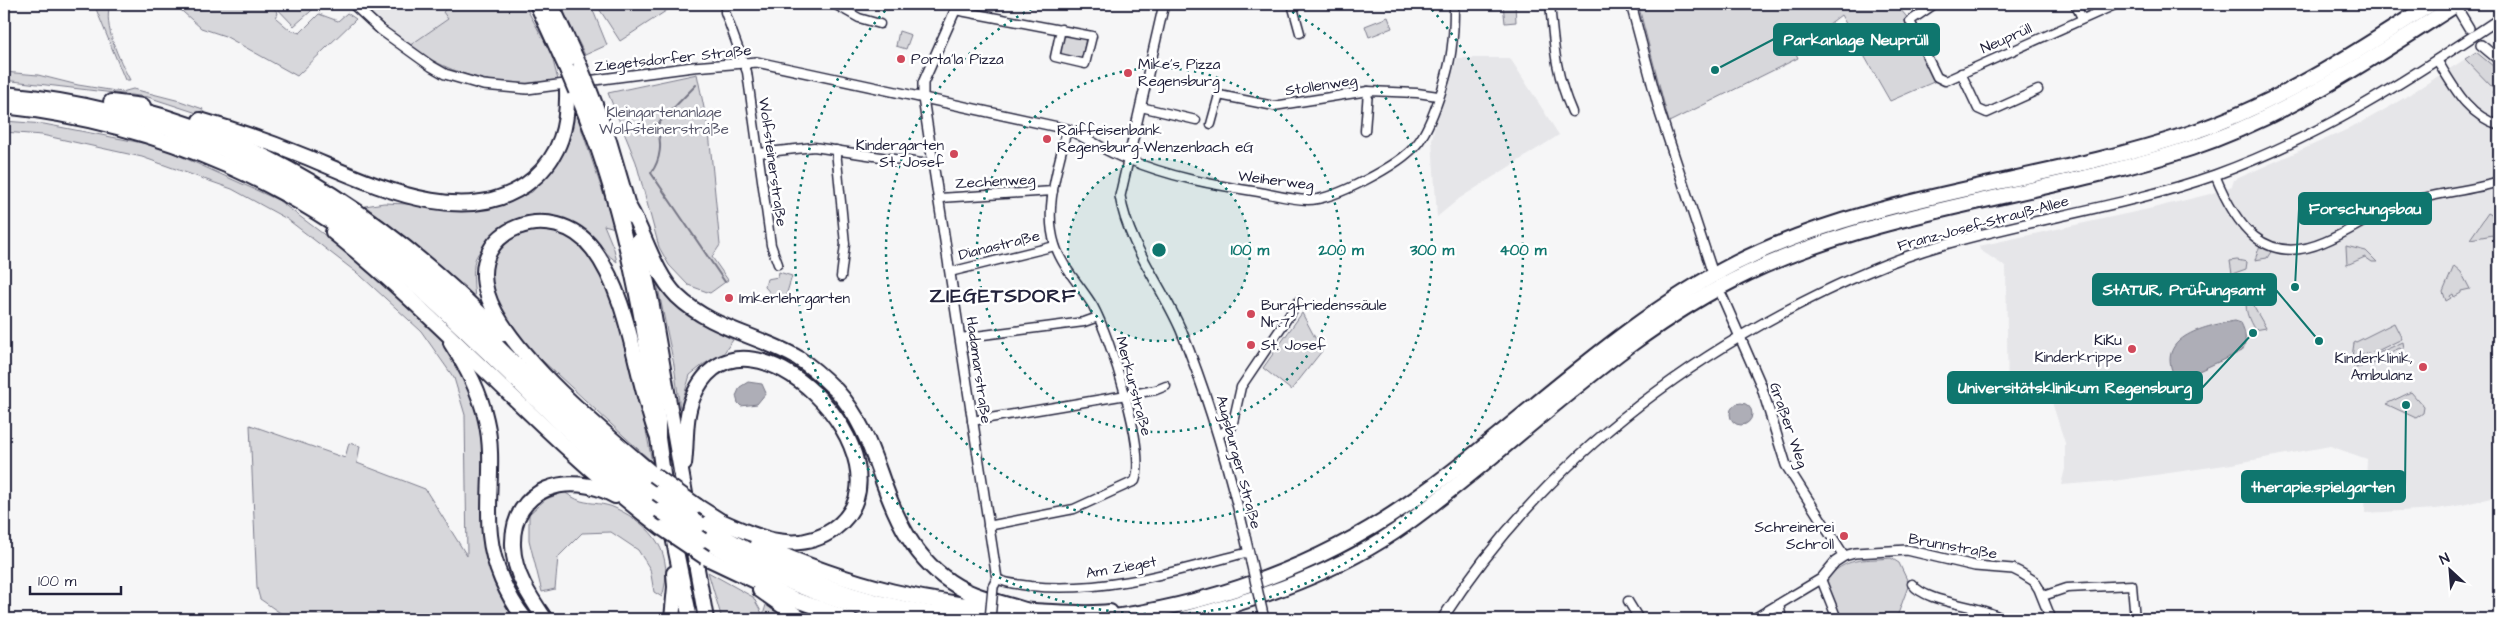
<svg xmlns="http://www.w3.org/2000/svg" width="2503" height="623" font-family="'Architects Daughter',sans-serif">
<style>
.built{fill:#e6e6e9}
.green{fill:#d7d7db;stroke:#7c7c8b}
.water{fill:#aeaeb7;stroke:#767685}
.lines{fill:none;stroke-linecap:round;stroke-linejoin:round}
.stream{stroke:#767685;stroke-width:2}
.minor-casing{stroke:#22223b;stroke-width:11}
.tertiary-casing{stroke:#22223b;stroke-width:12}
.motorway-casing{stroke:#22223b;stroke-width:18}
.minor{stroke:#fff;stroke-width:8}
.tertiary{stroke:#fff;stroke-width:9}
.motorway{stroke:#fff;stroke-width:14}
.tertiary-bridge-casing{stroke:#22223b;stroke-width:12;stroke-linecap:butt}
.motorway-bridge-casing{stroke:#22223b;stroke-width:18;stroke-linecap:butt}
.tertiary-bridge{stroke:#fff;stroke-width:9}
.motorway-bridge{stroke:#fff;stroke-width:14}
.ring{fill:none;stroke:#0f766e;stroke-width:2.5;stroke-dasharray:2.5 5}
.poi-dot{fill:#d1495b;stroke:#fff;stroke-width:2}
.labels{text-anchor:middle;stroke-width:5;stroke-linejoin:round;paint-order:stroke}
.street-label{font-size:15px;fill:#22223b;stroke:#fff}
.poi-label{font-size:15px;fill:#22223b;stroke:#fff;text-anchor:start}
.park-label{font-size:15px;fill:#58586b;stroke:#fff}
.district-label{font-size:20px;font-weight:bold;letter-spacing:1px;fill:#22223b;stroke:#fff}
.centre{fill:#0f766e;stroke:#fff;stroke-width:2.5}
.ring-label{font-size:15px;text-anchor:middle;font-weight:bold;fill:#0f766e;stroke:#fff;stroke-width:5;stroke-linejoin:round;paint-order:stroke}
.leader{fill:none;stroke:#0f766e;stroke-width:2}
.callout-dot{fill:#0f766e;stroke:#fff;stroke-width:2}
.callout{fill:#0f766e;stroke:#0f766e;stroke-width:2}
.callout-label{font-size:16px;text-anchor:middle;font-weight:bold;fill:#fff}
</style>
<rect width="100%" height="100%" fill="#f6f6f7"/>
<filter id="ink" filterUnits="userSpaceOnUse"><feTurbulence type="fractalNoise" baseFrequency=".02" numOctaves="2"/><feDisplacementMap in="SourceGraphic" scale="10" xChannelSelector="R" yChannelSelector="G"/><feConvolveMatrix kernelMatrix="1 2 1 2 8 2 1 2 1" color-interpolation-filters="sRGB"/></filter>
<g filter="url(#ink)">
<g class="built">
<polygon points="362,4 451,4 443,12 448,19 409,46"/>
<polygon points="2478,51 2499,68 2499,496 2462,505 2436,509 2365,513 2367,459 2330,446 2232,464 2113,481 2061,485 2065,469 2065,443 2051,399 2008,402 2006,267 1980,250 1979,246 2153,208 2210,194 2232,186 2234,180 2355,126 2391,106"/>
<polygon points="1457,58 1510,58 1559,135 1460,198 1437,217 1432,140 1436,118 1451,70 1454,70"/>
</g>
<g class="green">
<path d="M94,4h16c-7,23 9,55 20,76h-5z"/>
<polygon points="174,4 270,4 278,13 276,18 290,30 300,33 319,14 338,21 347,13 356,19 297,76 225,36 201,28"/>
<polygon points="273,4 319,4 294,26"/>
<path d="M451,4h73l27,49 7,27c-54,10 -104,-3 -149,-34l39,-27 -5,-7z"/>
<polygon points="560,4 584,4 592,8 607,45 585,55"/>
<polygon points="596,4 670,4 672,7 620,41"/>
<polygon points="1503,4 1515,4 1516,22 1505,23"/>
<polygon points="1638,4 1694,4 1704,7 1705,4 1896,4 1910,21 1936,81 1890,101 1841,15 1817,33 1793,47 1798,58 1669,122"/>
<polygon points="1388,17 1392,28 1369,37 1365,26"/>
<polygon points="899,31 911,35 906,49 896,46"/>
<polygon points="1063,33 1086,37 1082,59 1058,54"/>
<polygon points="2476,52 2499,71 2499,97 2496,97 2492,92 2495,90 2465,59"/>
<polygon points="4,72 38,75 78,85 122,92 133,89 180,101 203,109 200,114 148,97 4,80"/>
<polygon points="697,74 709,132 720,245 712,257 728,280 710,293 688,285 669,265 659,247 636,162 608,93"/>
<path d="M574,107l41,121 -11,-3 10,24 3,13c-18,-13 -29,-32 -50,-42 -30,-14 -66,1 -84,27 -3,4 -7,9 -8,13 -3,12 -1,26 0,39l-63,-57 -47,-36 19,-3 24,1 57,7 24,-3 43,-16 27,-30 12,-27z"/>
<polygon points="4,121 44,124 158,146 278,200 387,282 441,338 473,391 485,447 486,549 518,619 289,619 260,599 257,588 250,425 345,458 349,443 360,446 357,463 425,489 467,556 465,415 454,378 421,331 361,276 287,219 232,189 142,157 42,135 4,132"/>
<polygon points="2488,213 2499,219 2499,234 2470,239"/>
<path d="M532,229c31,0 44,8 62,33l2,-1c29,64 43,132 56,201l-135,-125 -26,-43v-33l13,-19 8,-6z"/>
<polygon points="2260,245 2274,247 2267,258 2255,260"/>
<polygon points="2346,246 2366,251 2377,262 2372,262 2365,257 2347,265"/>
<polygon points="2237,260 2247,262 2246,269 2232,274 2230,261"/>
<polygon points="2454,266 2461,272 2470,289 2461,291 2461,293 2454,297 2453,294 2450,296 2451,298 2446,301 2443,292"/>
<polygon points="779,272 792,276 785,299 773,296 765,287 767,279 778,277"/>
<polygon points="2245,274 2243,288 2231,290 2230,284 2233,283 2233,277"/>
<polygon points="657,283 690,317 733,340 723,354 704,364 690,375 680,409 674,365"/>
<path d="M2248,297l18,31 -11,2c-6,-9 -12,-23 -7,-33z"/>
<polygon points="1302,313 1322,351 1291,390 1263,368"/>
<polygon points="2394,323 2402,339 2377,351 2352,357 2354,343"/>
<polygon points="2403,342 2404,349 2402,351 2400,348 2379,357 2381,362 2356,368 2351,364 2352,360 2372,356"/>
<polygon points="2411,392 2424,407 2423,413 2416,418 2386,404"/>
<path d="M564,492c5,3 11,7 17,9 11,3 24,2 34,7 39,18 60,46 47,89l-8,-5 -4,-23 -12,-19 -27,-18 -29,1 -24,24 -3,32 -13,3 -13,-52v-26l17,-15z"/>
<path d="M1891,558l8,5 10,21 -11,30 -12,5h-47l-15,-39c25,-24 35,-19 67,-22z"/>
<polygon points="708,572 753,597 763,615 766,605 785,619 722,619"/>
</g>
<g class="water">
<path d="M2235,321l6,2c5,9 6,19 1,28l-56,26 -7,1 -5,-3c-19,-39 35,-50 61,-54z"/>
<polygon points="748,382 762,384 766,393 757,404 741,406 738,403 736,396 740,387"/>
<circle cx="1741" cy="414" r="11"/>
</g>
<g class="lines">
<path class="stream" d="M696,85l-41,42c9,14 5,34 -4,46l74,109"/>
<defs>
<g id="minor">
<polyline points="725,4 725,12 747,72 771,245 778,264"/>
<polyline points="834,4 859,18 880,24"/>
<polyline points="1292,4 1300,33"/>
<path d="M1550,4c4,41 5,69 22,108"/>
<polyline points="1935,4 1910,21 1937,77 1945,81 2117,4"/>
<polyline points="2075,4 2082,18"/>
<polyline points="955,10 1092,36 1085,64 1055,57 1061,29"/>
<path d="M2437,60c17,27 30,55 62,65"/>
<polyline points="1961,73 1978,109 1987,113 2038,90"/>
<polyline points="1141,107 1196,120"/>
<polyline points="1211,124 1219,95 1274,106 1368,91 1417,93 1438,96"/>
<polyline points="1365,131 1368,91"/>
<polyline points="836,150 845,244 841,277"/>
<polyline points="759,153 814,147 921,163 933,162"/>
<path d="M1127,159c43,18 86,26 132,33 16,3 33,8 49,8 26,0 92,-35 109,-56 15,-18 33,-74 35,-99 2,-13 2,-28 2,-41"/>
<path d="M2215,175c20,49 49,93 109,67 25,-10 46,-26 71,-36 34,-13 70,-14 104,-24"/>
<polyline points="939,198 1053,191"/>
<polyline points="950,272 1055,246"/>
<polyline points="960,338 1084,322 1098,317"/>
<polyline points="972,421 1156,390 1166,386"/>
<polyline points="1220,434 1232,427 1241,387 1299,301"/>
<path d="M988,526l86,-17 61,-28c12,-31 -25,-144 -42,-175 -12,-20 -31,-39 -38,-61 -12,-37 4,-80 12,-116"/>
<path d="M997,579c10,5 21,5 33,7 74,8 147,-15 219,-34"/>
<polyline points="1821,579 1837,619"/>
<path d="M1912,584c15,20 68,20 91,35"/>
<polyline points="2043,596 2067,588 2132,585 2135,619"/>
<polyline points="1628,601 1639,619"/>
<polyline points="1779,604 1782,619"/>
</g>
<g id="tertiary">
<path d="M353,4l28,26 50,36 14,8 38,11 44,4 166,-22 64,-5 310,67c21,9 39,23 60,30"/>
<polyline points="958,4 923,83 923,98 997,579 993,587"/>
<path d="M1164,4l-44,192c8,49 42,90 61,134 31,76 52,152 70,232"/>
<polyline points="1631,4 1660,113 1711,268"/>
<polyline points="2460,13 2469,28"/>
<polyline points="2481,45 2499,60"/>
<polyline points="1722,296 1761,385 1786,465 1844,556"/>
<path d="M1442,619c85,-132 202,-232 340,-306 51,-27 104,-52 160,-68 90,-26 185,-39 273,-70 107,-39 191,-94 284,-156"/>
<polyline points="1754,619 1821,579 1835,562 1844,556 1855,553 1907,550 1975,566 2013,569 2021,573 2034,581 2039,589 2051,619"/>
</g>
<g id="motorway">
<polyline points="537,4 566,67"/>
<polyline points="551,4 580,67"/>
<polyline points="589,89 609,141 631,216"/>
<path d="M576,91c45,104 66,216 82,328v19l7,51"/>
<path d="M4,94c151,13 295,76 410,174 56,46 103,101 156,150 28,26 58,50 87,75"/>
<polyline points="111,102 143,106"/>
<path d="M4,106c157,17 302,81 420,187 80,71 150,151 235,217"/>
<path d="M133,108c145,36 264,121 368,226"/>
<path d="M200,120c35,10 70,22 104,36 66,27 164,78 229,23 28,-24 35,-54 34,-89"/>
<path d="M629,207c17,29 24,64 48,89 34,33 82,39 121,62 14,9 26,20 38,32 22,24 33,52 44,83 15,44 34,88 77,113 20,12 46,17 68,24"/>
<path d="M333,232c115,92 211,207 329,296"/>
<polyline points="638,241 652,306 687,505"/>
<path d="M451,343c16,25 29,49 35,77 9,38 0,77 4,115 3,30 17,61 35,84"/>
<path d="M684,464c3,-22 0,-46 9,-67 49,-117 231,66 141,132 -36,26 -75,9 -111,-7"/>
<path d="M654,475c-47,-40 -150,-124 -167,-182 -20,-65 66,-96 106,-44 38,50 42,131 65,189"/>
<polyline points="697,506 730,527"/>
<path d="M700,524c27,14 53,30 81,43 62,29 132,47 200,52"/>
<polyline points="671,527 690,619"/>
<path d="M702,540c65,34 129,63 200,79"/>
<polyline points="692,541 706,619"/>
<path d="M757,544c94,42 174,62 277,67 25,1 51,4 76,1"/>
<polyline points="705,557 796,600 850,619"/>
<polyline points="760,590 801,619"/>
<path d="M545,619c-15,-22 -31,-45 -32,-73 -2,-59 57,-76 102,-50"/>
<polyline points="672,619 675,587 674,573"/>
<path d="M1099,619c108,-13 216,-51 306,-113 113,-78 208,-180 331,-243 142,-71 303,-79 452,-129 88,-29 166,-80 243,-130"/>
<path d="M1182,619c78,-20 157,-47 224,-95 114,-82 213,-190 342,-251 141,-66 297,-77 443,-125 96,-32 181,-90 266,-144"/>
</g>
</defs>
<use href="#minor" class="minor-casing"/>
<use href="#tertiary" class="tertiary-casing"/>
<use href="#motorway" class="motorway-casing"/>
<use href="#minor" class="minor"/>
<use href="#tertiary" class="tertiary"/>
<use href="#motorway" class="motorway"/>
<defs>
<g id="tertiary-bridge">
<polyline points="1251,562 1264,619"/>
<polyline points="990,619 993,587"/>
</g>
<g id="motorway-bridge">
<polyline points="566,67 576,91"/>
<polyline points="580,67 589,89"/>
<polyline points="654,475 697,506"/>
<polyline points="657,493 700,524"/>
<polyline points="659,510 702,540"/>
<polyline points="662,528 705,557"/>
</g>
</defs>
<use href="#tertiary-bridge" class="tertiary-bridge-casing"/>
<use href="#motorway-bridge" class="motorway-bridge-casing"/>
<use href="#tertiary-bridge" class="tertiary-bridge"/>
<use href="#motorway-bridge" class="motorway-bridge"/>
</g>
</g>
<circle cx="1159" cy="250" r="91" fill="#0f766e" fill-opacity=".12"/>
<g class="ring">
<circle cx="1159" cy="250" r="91"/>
<circle cx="1159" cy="250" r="182"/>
<path d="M1279 5A273 273 0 1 1 1039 5"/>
<path d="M1427 4A364 364 0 1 1 891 4"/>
</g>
<g class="poi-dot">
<circle cx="901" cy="59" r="5"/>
<circle cx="1128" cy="73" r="5"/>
<circle cx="1047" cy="139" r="5"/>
<circle cx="954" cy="154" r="5"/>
<circle cx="729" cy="298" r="5"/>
<circle cx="1251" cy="314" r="5"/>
<circle cx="1251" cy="345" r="5"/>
<circle cx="2132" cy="349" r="5"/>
<circle cx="2423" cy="367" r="5"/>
<circle cx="1844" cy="536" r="5"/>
</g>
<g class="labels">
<g class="street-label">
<text transform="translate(2006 38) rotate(-24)" y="5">Neuprüll</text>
<text transform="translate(673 58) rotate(-6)" y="5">Ziegetsdorfer Straße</text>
<text transform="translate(1321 85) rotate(-9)" y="5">Stollenweg</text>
<text transform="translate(773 162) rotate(82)" y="5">Wolfsteinerstraße</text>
<text transform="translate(1276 180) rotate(7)" y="5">Weiherweg</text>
<text transform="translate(995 181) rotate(-3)" y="5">Zechenweg</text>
<text transform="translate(1983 223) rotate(-15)" y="5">Franz-Josef-Strauß-Allee</text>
<text transform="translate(999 245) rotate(-14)" y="5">Dianastraße</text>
<text transform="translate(979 370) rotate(82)" y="5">Hadamarstraße</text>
<text transform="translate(1134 386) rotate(75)" y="5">Merkurstraße</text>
<text transform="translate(1789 425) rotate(71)" y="5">Graßer Weg</text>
<text transform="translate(1239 462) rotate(75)" y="5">Augsburger Straße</text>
<text transform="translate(1953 546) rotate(10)" y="5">Brunnstraße</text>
<text transform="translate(1121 567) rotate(-10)" y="5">Am Zieget</text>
</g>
<g class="poi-label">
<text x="911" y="64">Porta'la Pizza</text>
<text x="1138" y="69">Mike's Pizza<tspan x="1138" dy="17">Regensburg</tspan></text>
<text x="1057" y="135">Raiffeisenbank<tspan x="1057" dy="17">Regensburg-Wenzenbach eG</tspan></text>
<text x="944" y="150" text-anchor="end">Kindergarten<tspan x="944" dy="17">St. Josef</tspan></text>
<text x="739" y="303">Imkerlehrgarten</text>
<text x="1261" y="310">Burgfriedenssäule<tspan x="1261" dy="17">Nr.7</tspan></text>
<text x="2122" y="345" text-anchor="end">KiKu<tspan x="2122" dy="17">Kinderkrippe</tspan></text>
<text x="1261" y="350">St. Josef</text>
<text x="2413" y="363" text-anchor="end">Kinderklinik,<tspan x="2413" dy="17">Ambulanz</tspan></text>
<text x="1834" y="532" text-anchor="end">Schreinerei<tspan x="1834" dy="17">Schroll</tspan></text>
</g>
<g class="park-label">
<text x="664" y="117">Kleingartenanlage<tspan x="664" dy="17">Wolfsteinerstraße</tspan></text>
</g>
<g class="district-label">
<text x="1003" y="302">ZIEGETSDORF</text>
</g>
</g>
<circle cx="1159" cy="250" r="8" class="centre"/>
<g class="ring-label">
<text x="1250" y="255">100 m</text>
<text x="1341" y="255">200 m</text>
<text x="1432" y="255">300 m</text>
<text x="1523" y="255">400 m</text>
</g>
<path class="leader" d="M1715 70L1774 39M2295 287L2299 209M2319 341L2276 290M2253 333L2202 388M2406 405L2405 487"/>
<g class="callout-dot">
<circle cx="1715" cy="70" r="5"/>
<circle cx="2295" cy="287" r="5"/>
<circle cx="2319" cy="341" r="5"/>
<circle cx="2253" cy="333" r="5"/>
<circle cx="2406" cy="405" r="5"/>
</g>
<g class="callout">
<rect x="1774" y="24" width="165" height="31" rx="5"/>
<rect x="2299" y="193" width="132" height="31" rx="5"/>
<rect x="2093" y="274" width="183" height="31" rx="5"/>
<rect x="1948" y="372" width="254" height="31" rx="5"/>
<rect x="2242" y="471" width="163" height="31" rx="5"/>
</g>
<g class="callout-label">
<text x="1856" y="45">Parkanlage Neuprüll</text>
<text x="2365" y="214">Forschungsbau</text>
<text x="2184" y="295">StATUR, Prüfungsamt</text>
<text x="2075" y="393">Universitätsklinikum Regensburg</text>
<text x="2323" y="492">therapie.spiel.garten</text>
</g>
<rect width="2503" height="623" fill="none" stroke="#fff" stroke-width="20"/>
<rect x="10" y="10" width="2483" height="603" fill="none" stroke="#22223b" stroke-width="2" filter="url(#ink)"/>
<g transform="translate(2450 570) rotate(334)" stroke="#ffffff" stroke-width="4" paint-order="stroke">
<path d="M0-4L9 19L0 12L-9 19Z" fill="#22223b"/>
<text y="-8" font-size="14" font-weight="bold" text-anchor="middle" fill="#22223b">N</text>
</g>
<path d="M30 586v8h91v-8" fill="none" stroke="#22223b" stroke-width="2.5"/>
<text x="38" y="586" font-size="15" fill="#22223b" stroke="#ffffff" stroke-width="4" paint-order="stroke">100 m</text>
</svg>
